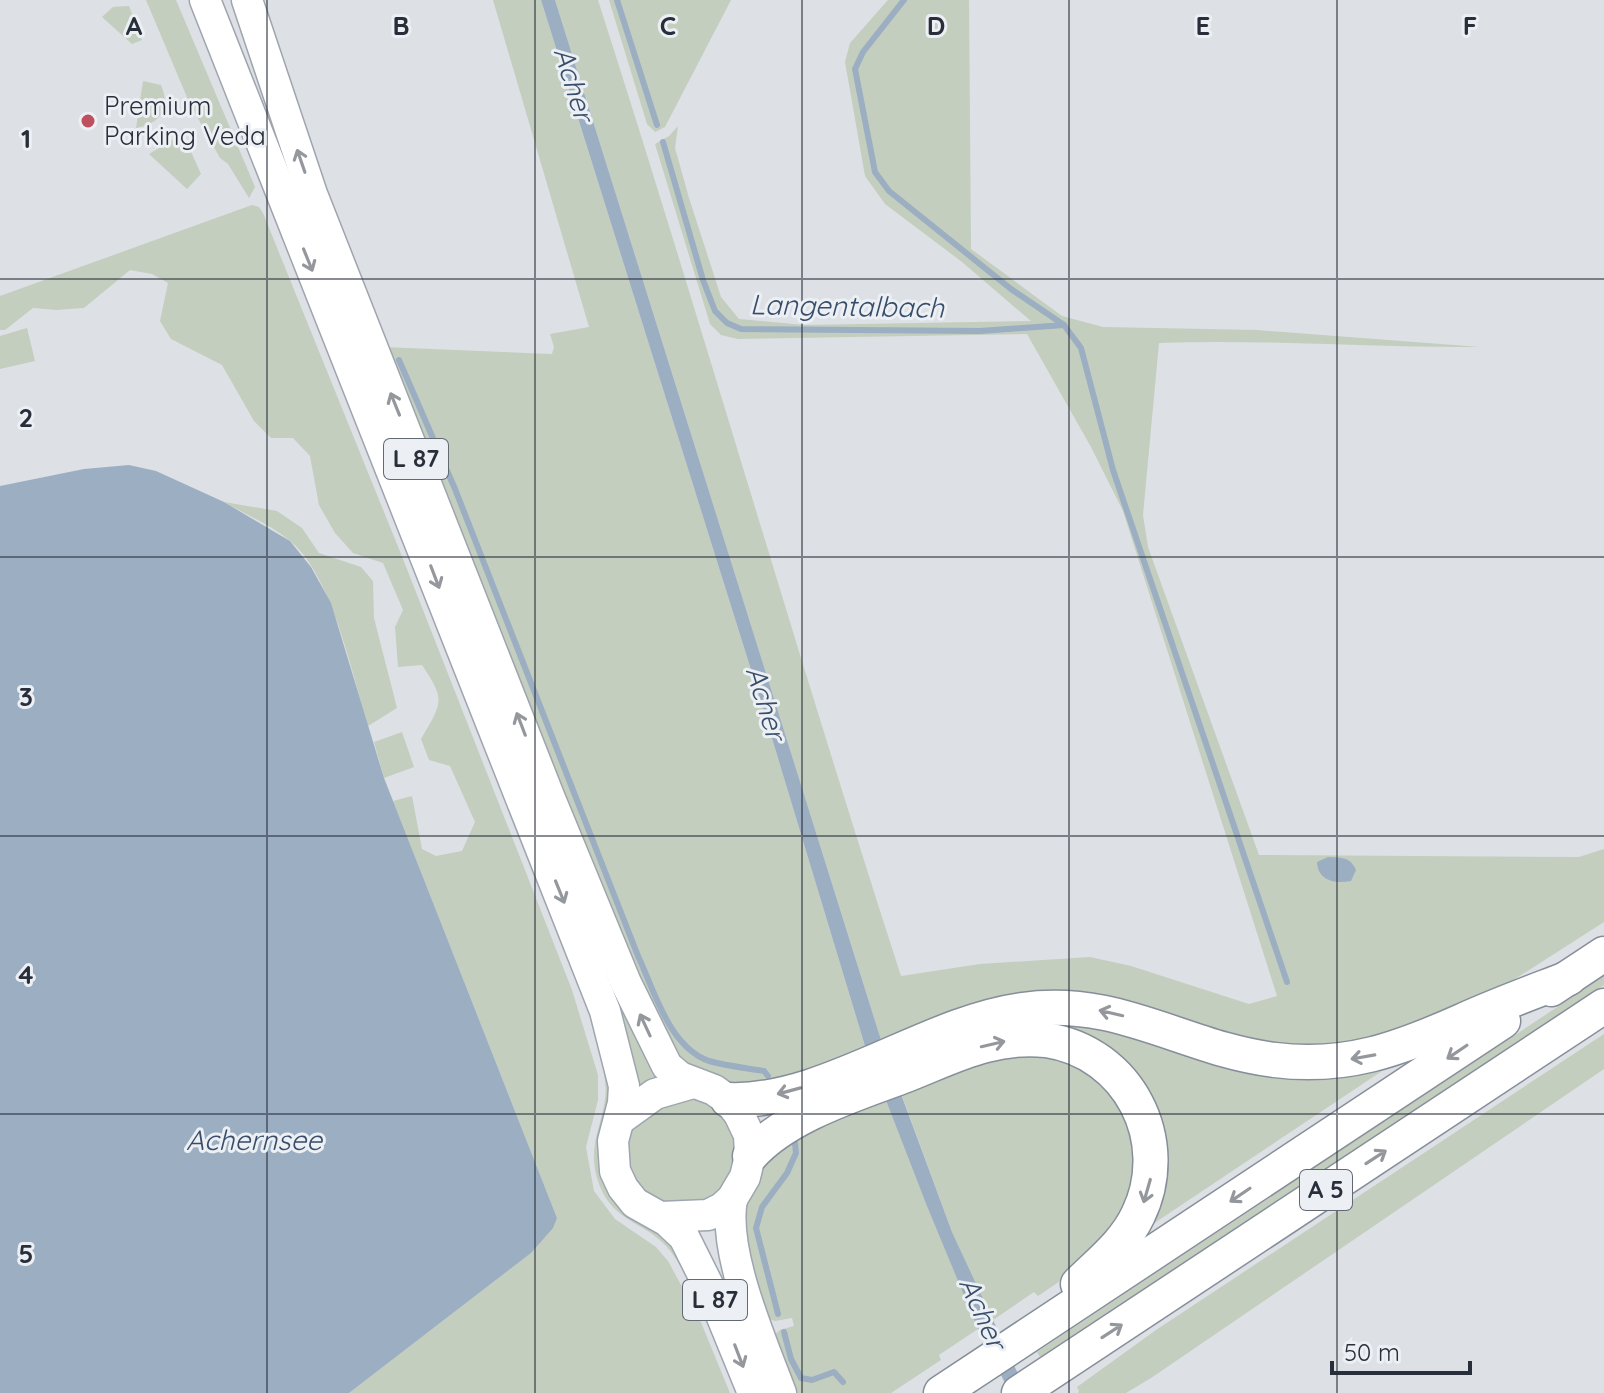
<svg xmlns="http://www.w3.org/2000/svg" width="1604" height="1393" font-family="Quicksand,sans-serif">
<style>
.green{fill:#c3cebf}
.water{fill:#9caec2}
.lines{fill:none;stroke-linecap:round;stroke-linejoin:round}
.stream{stroke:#9caec2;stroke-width:6}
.primary-casing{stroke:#9ea5af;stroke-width:33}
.motorway-casing{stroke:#868e9a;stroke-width:37}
.primary{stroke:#fff;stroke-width:30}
.motorway{stroke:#fff;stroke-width:34}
.oneway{stroke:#94979c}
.grid{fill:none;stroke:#282f3a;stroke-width:2;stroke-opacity:0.55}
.poi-dot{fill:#be4f5f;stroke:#eceff3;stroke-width:3}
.labels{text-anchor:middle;stroke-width:6;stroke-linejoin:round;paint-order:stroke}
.shield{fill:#eceff3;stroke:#636972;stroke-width:2}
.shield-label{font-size:24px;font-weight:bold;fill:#282f3a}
.poi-label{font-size:26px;fill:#282f3a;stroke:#eceff3;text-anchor:start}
.water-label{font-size:28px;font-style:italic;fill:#374d69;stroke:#eceff3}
.grid-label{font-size:26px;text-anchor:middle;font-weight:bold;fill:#282f3a;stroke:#eceff3;stroke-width:6;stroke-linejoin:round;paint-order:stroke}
</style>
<rect width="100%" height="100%" fill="#dde0e5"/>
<g class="green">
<polygon points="146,0 176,0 255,187 249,198 228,164 220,158 189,102"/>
<polygon points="493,0 541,0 758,692 865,1046 834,1059 836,1064 805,1075 735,1085 687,1064 676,1054 639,986 383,347 552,354 554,347 550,334 589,327"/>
<path d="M555,0h43c104,324 198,652 303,976l79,-12 110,-7 41,9 118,38 28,-8 -154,-485 -32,-64 -64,-113 -289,5 -17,-4 -11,-11 -55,-180 14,-8 9,-10 -3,22 14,50 32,99 18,22 65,6 227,-4 -69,-59 -77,-58 -20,-28 -20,-114 5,-19 38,-43h81l2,249 91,67 41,11 154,3 223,17c-107,1 -214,-8 -321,-4l-16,172 5,32 111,308 320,2 25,-8v73l-133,85 -155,48 -149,-34 -253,7 -33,12z"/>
<polygon points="609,0 731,0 665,127 655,132 647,124"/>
<polygon points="129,6 142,40 132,44 102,17 113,7"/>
<path d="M143,81l18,4c10,23 -1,39 -25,43z"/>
<polygon points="174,139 188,145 201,174 187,189 149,154"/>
<path d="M252,205l7,2 4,6 140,346 169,431 26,85v25l-12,47 8,44 21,28 41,28 12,14 32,59 30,73h-381l182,-140 26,-35 -164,-417 19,-5 10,53 14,7 26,-5 13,-29 -25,-56 -21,-6 -8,-21c21,-36 25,-39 1,-74l-24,2 -3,-40 8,-17 -20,-47 -30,-10 -18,-20 -16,-28 -9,-49 -17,-18h-22l-17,-17 -32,-56 -51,-26 -11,-18 8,-38 -16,-9 -22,-4 -46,38 -28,2 -23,-2 -28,22h-5v-34z"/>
<polygon points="27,328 35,361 0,369 0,336"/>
<path d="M224,502l53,9 25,17 17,25 42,14 12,14 1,37 23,90 -29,18c-16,-52 -36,-152 -79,-186 -19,-15 -44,-26 -65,-38z"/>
<polygon points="402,732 414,767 384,778 374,742"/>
<polygon points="1604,976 1604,985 1040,1357 1037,1352"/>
<polygon points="611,979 660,1081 639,1093 607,981"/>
<polygon points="1034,1019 1388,1067 1147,1228 1133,1082"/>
<polygon points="1604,1034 1604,1069 1151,1378 1126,1393 1078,1393 1079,1391 1077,1387 1156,1330"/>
<polygon points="987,1053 1070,1054 1135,1116 1134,1207 1066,1277 1038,1296 1034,1292 993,1320 952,1232 901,1093"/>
<path d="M607,1060c2,9 6,21 5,30 -2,31 -20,50 -11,84 12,45 49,46 76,75 12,15 21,49 29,68 -12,-24 -22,-51 -40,-71 -24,-26 -56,-24 -69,-68 -9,-32 4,-49 8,-79 2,-13 -1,-25 -3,-37z"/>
<path d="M690,1097c30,10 57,41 42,74 -7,14 -17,25 -27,37 -17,0 -34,-1 -49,-8 -28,-14 -43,-68 -13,-86 13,-8 33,-12 47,-17z"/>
<polygon points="886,1099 978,1329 939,1355 941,1360 891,1393 792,1393 774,1335 780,1330 794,1326 792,1318 775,1321 765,1317 746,1248 745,1209 764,1164 776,1145"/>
</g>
<g class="water">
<polygon points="541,0 555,0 881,1040 952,1232 1027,1393 1010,1393 978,1329 927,1206 865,1046 758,692"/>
<polygon points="129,465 156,471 224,502 290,541 311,567 331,603 384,778 557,1218 553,1228 531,1253 349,1393 0,1393 0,486 84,469"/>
<path d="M1328,857c13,1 22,-1 28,13l-5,11c-16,3 -33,0 -34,-19z"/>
</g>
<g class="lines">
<g class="stream">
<polyline points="617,0 657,125"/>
<polyline points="904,0 863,52 855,69 875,172 889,191 1011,289 1064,325 1081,348 1113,470 1287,982"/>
<polyline points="663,142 703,280 715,311 727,323 741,329 980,331 1064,325"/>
<path d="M399,360l56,129 183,467c16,34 31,91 71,105 17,5 37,7 55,10l4,5"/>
<polyline points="778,1314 756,1228 762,1207 787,1173 796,1153 795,1143"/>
<polyline points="784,1332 791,1359 801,1378 812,1380 834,1372 843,1382"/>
</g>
<defs>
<g id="primary">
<polyline points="205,0 605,1011 624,1086 623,1103 613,1141 615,1171 623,1188 635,1203 667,1221 684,1237 713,1295 753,1393"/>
<polyline points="247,0 312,194 549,796 626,983 667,1066 680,1077 714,1090 728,1100 739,1114 749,1135 750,1156 745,1177 732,1199 722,1208 708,1215 661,1217"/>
<polyline points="619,1120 655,1094 693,1083"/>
<path d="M732,1199c-10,53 30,143 49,194"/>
</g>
<g id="motorway">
<polyline points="1551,989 1604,954"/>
<path d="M728,1100c96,4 198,-77 294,-90 97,-14 162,39 253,50 71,9 124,-11 187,-39 35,-16 71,-29 107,-43"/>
<path d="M750,1156c36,-41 106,-62 156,-81 26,-10 52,-23 80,-30 19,-5 40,-7 60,-5 83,12 128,101 92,175 -13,28 -39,48 -60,69"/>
<polyline points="941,1393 1503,1021"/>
<polyline points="1019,1393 1604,1006"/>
</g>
</defs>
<use href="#primary" class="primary-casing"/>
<use href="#motorway" class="motorway-casing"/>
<use href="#primary" class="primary"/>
<use href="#motorway" class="motorway"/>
</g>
<defs><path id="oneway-shaft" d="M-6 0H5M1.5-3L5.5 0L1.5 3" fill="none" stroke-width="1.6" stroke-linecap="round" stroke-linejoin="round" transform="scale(2)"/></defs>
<g class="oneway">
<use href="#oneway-shaft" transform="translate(301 161) rotate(-109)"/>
<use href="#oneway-shaft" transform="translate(308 260) rotate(68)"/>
<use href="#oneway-shaft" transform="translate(395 404) rotate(-112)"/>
<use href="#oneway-shaft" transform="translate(435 577) rotate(69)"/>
<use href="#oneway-shaft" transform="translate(521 724) rotate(-111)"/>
<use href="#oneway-shaft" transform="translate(560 892) rotate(68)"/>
<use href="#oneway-shaft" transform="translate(1111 1013) rotate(-167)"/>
<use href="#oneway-shaft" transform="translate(645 1025) rotate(-115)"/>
<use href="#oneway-shaft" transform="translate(993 1044) rotate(-13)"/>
<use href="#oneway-shaft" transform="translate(1457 1052) rotate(146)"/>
<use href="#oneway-shaft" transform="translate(1363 1057) rotate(170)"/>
<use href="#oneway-shaft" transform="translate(789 1091) rotate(165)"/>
<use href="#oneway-shaft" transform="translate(1376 1157) rotate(-33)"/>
<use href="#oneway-shaft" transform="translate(1147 1191) rotate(106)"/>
<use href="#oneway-shaft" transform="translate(1240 1195) rotate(146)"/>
<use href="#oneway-shaft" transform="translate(1112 1331) rotate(-33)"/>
<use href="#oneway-shaft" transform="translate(739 1356) rotate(69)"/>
</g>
<path class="grid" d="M267,0v1393M535,0v1393M802,0v1393M1069,0v1393M1337,0v1393M0,279h1604M0,557h1604M0,836h1604M0,1114h1604"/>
<circle class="poi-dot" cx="88" cy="121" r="8"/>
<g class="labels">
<g class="shield">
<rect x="384" y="439" width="64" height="40" rx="6"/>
<rect x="1300" y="1170" width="52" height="40" rx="6"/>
<rect x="683" y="1280" width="64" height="40" rx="6"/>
</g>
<g class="shield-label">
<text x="416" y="467">L 87</text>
<text x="1326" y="1198">A 5</text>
<text x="715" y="1308">L 87</text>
</g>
<g class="poi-label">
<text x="104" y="115">Premium<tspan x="104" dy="30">Parking Veda</tspan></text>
</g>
<g class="water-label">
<text transform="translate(574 84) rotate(73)" y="10">Acher</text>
<text transform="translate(847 306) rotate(1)" y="10">Langentalbach</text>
<text transform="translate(766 703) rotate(73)" y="10">Acher</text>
<text x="254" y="1150">Achernsee</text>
<text transform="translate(983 1313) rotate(66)" y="10">Acher</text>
</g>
</g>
<g class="grid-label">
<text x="134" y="35">A</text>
<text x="401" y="35">B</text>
<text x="668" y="35">C</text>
<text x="936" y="35">D</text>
<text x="1203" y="35">E</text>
<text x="1470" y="35">F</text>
<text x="26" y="148">1</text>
<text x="26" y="427">2</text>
<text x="26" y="706">3</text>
<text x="26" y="984">4</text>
<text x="26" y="1263">5</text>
</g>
<path d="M1332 1361v12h138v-12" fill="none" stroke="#282f3a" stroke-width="4"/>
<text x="1344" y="1361" font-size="24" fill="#282f3a" stroke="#eceff3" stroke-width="6" paint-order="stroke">50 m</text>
</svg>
